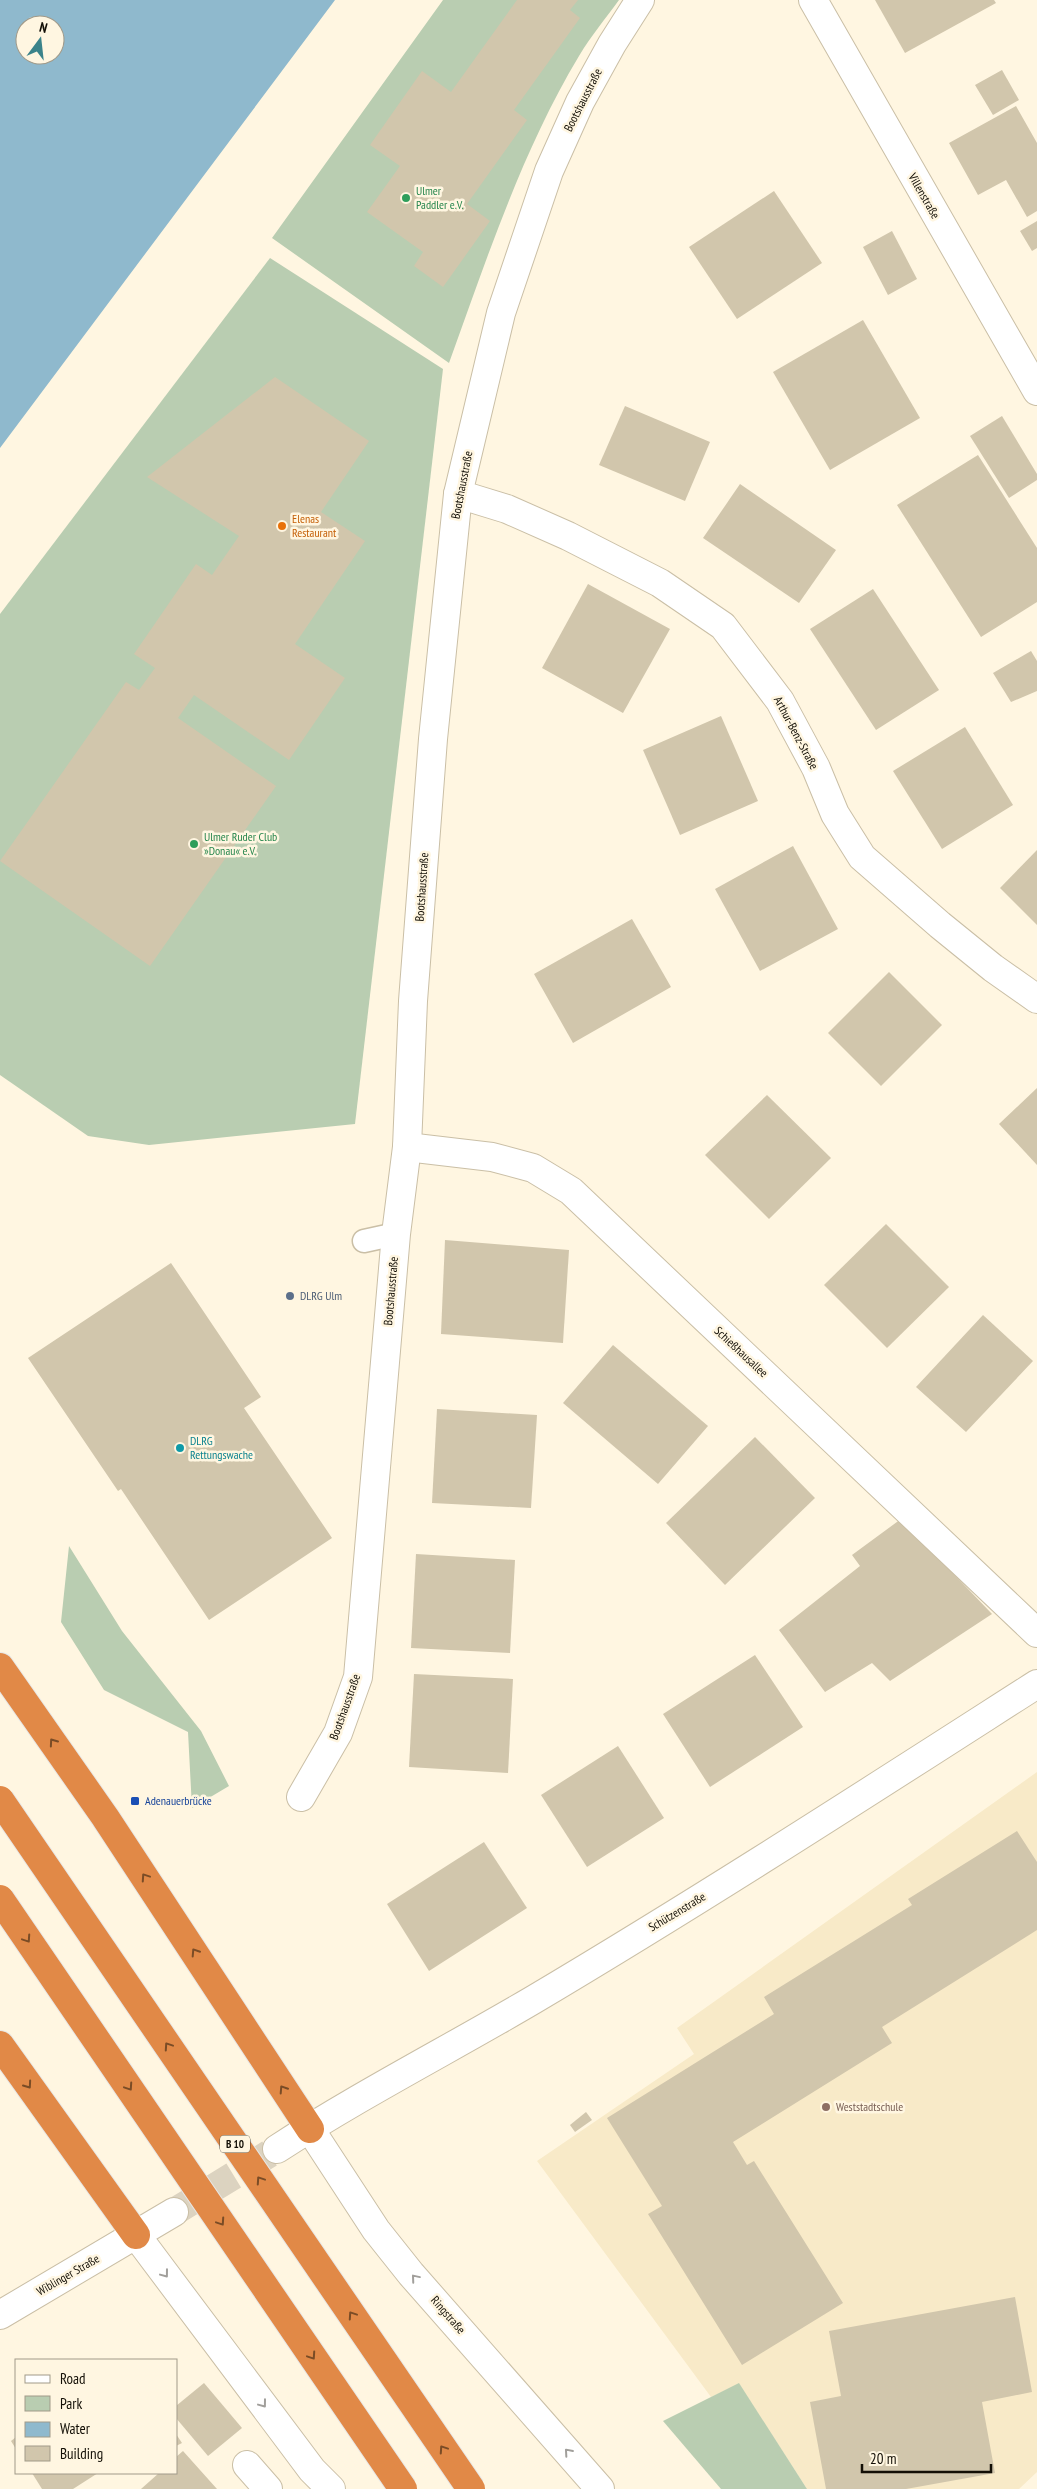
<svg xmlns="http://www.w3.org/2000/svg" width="1037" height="2489" font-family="'PT Sans Narrow',sans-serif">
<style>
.built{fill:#f8eac8}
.green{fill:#b9cdb1}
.water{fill:#8fb9cd;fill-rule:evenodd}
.building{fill:#d1c6ac}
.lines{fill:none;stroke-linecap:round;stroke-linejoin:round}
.secondary-tunnel{stroke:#dcd3c0;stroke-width:28;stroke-dasharray:28 14;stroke-linecap:butt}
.lane-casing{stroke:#cabfa6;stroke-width:25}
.street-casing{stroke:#cabfa6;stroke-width:30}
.secondary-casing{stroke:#cabfa6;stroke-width:30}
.highway-casing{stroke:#e7e7e6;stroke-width:30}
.lane{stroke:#fff;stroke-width:22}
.street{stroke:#fff;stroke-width:28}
.secondary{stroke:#fff;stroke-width:28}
.highway{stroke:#e18947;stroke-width:28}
.highway-bridge-casing{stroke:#e7e7e6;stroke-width:30;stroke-linecap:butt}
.highway-bridge{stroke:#e18947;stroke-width:28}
.oneway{stroke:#7a4c26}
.oneway2{stroke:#a19f9b}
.leisure-dot{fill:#2e9e5b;stroke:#fff6e1;stroke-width:2}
.food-dot{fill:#e8710a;stroke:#fff6e1;stroke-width:2}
.service-dot{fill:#5c6f8a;stroke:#fff6e1;stroke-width:2}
.culture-dot{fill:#0f9aa8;stroke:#fff6e1;stroke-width:2}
.transit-dot{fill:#1a4fb4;stroke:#fff6e1;stroke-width:2}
.education-dot{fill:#8d6e63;stroke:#fff6e1;stroke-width:2}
.labels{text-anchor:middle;stroke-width:5;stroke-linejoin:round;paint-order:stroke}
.shield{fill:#fff6e1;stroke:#5a5448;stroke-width:1}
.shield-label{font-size:11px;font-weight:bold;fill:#130f06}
.street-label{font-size:12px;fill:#130f06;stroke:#fff6e1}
.leisure-label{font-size:12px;fill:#27864d;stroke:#fff6e1;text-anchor:start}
.food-label{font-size:12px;fill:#c56008;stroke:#fff6e1;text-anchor:start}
.service-label{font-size:12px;fill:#4e5e75;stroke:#fff6e1;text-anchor:start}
.culture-label{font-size:12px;fill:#0d838f;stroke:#fff6e1;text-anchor:start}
.transit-label{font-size:12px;fill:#164399;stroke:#fff6e1;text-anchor:start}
.education-label{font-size:12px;fill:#785e54;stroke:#fff6e1;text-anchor:start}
</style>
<rect width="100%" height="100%" fill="#fff6e1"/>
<polygon class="built" points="1037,1772 1037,2472 1019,2489 807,2489 739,2384 711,2397 537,2161 694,2054 677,2028"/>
<g class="green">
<path d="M443,0h176c-13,18 -28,36 -40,56 -57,95 -92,202 -130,307l-177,-125z"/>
<polygon points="270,258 443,369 355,1124 149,1145 88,1136 0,1075 0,614"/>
<polygon points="69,1546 122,1631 201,1731 229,1786 192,1808 188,1732 104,1690 61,1622"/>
<polygon points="739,2383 807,2489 721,2489 663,2421"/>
</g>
<path class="water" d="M0,0h335l-335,448zM25,25h30v30h-30z"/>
<g class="building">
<polygon points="517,0 578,0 570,10 580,18 514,110 527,120 467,204 490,221 443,287 414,266 423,252 367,212 400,166 370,145 422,71 451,92"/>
<polygon points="875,0 994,0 996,3 905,53"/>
<polygon points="1002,70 1019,100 993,115 975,85"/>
<polygon points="1016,106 1037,143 1037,211 1027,217 1006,180 978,195 949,143"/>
<polygon points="774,191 822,263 737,319 689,247"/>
<polygon points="1037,221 1037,248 1032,251 1020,231"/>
<polygon points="892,231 917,279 888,295 863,247"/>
<polygon points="863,320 920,418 830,470 773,372"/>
<polygon points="275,377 369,441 321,512 365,541 295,644 345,678 289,760 194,695 178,718 276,786 150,966 0,861 126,682 139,690 155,668 134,654 196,564 212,575 239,536 147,477"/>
<polygon points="625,406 710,442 685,501 599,465"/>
<polygon points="1002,416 1037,474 1037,480 1009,498 970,436"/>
<polygon points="978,455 1037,548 1037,602 981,637 897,505"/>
<polygon points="740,484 836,550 799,603 703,538"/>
<polygon points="588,584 670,629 623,713 542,668"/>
<polygon points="873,589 939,690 876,730 810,629"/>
<polygon points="1031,651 1037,661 1037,691 1011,702 993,673"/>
<polygon points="721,716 758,801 680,835 643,750"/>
<polygon points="965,727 1013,805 942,849 893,771"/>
<polygon points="793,846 838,929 760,971 715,889"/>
<polygon points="1037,850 1037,925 1000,888"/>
<polygon points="632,919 671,987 573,1043 534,974"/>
<polygon points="889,972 942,1025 881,1086 828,1033"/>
<polygon points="1037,1088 1037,1165 999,1124"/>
<polygon points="767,1095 831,1158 769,1219 705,1155"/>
<polygon points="886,1224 949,1287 887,1348 824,1285"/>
<polygon points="445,1240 569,1250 563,1343 441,1334"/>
<polygon points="171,1263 261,1397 244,1408 332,1538 209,1620 121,1489 118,1491 28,1358"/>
<polygon points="983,1315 1033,1361 966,1432 916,1387"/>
<polygon points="613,1345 708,1426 658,1484 563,1403"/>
<polygon points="437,1409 537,1415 531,1508 432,1503"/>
<polygon points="755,1437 815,1498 725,1585 666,1523"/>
<polygon points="901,1519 992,1614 890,1681 872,1663 825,1692 779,1630 860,1566 852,1555"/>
<polygon points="416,1554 515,1560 510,1653 411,1648"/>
<polygon points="755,1655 803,1727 710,1787 663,1714"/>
<polygon points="414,1674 513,1679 508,1773 409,1767"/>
<polygon points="618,1746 664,1818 587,1867 541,1795"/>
<polygon points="1017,1831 1037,1862 1037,1930 882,2027 892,2043 733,2142 747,2165 754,2161 843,2303 742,2365 648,2214 662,2206 607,2118 774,2014 764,1997 912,1905 908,1899"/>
<polygon points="484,1842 527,1908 429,1971 387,1904"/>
<polygon points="586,2112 592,2120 575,2132 570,2125"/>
<polygon points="1015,2297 1032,2392 982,2402 995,2473 906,2489 826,2489 810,2402 841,2396 829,2331"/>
<polygon points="204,2383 242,2428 208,2456 176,2418 176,2406"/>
<polygon points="176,2434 182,2443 176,2446"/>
<polygon points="16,2437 16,2449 11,2441"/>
<polygon points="183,2451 217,2489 141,2489 159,2473 176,2473 176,2457"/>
<polygon points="32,2473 98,2473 73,2489 42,2489"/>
</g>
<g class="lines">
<polyline class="secondary-tunnel" points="174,2212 277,2149"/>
<defs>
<polyline id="lane" points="364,1241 396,1234"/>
<g id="street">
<polyline points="813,0 1037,391"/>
<polyline points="458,494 507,509 568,536 660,583 723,626 780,701 816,768 835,814 862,857 940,925 993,968 1037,999"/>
<polyline points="407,1147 492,1157 533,1168 571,1191 1037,1633"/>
<polyline points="301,1797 338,1733 358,1677 396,1234 407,1147 413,1001 433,739 458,494 501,313 549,171 580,102 612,44 640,0"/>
<polyline points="247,2465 268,2489"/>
</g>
<g id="secondary">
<polyline points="310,2129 376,2230 411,2274 600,2489"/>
<path d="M277,2149c83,-54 171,-99 256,-149 170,-101 337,-209 504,-316"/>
<polyline points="136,2235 312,2470 331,2489"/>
<polyline points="0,2315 174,2212"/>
</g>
<g id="highway">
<polyline points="0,1667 105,1817 310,2129"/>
<polyline points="0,2045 136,2235"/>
</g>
</defs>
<use href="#lane" class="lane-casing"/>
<use href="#street" class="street-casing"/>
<use href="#secondary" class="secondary-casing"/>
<use href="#highway" class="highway-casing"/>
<use href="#lane" class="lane"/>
<use href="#street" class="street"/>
<use href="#secondary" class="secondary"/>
<use href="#highway" class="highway"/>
<defs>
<g id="highway-bridge">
<polyline points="0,1800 471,2489"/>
<polyline points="0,1899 403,2489"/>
</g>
</defs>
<use href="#highway-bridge" class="highway-bridge-casing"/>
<use href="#highway-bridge" class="highway-bridge"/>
</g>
<defs><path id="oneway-chevron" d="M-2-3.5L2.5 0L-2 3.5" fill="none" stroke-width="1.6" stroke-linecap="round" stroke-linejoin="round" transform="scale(1.25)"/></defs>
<g class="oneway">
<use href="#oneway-chevron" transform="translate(53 1742) rotate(-125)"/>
<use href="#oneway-chevron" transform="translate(145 1877) rotate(-124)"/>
<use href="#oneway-chevron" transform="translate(27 1939) rotate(56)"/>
<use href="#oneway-chevron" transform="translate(195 1952) rotate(-123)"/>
<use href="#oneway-chevron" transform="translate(168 2046) rotate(-124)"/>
<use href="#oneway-chevron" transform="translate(28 2085) rotate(55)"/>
<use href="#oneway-chevron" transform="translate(129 2087) rotate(56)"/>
<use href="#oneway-chevron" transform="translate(283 2089) rotate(-123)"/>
<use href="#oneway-chevron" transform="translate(260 2180) rotate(-124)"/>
<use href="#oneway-chevron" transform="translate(221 2222) rotate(56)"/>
<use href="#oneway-chevron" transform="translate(352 2315) rotate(-124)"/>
<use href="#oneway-chevron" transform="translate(312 2356) rotate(56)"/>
<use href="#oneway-chevron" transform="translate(443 2449) rotate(-124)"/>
</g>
<g class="oneway2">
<use href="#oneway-chevron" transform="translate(165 2274) rotate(53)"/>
<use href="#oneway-chevron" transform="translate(415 2278) rotate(-130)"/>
<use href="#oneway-chevron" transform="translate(263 2404) rotate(53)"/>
<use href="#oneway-chevron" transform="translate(568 2452) rotate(-131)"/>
</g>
<g class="leisure-dot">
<circle cx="406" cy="198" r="5"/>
<circle cx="194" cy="844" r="5"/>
</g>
<circle class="food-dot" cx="282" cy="526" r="5"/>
<circle class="service-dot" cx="290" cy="1296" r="5"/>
<circle class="culture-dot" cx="180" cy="1448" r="5"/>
<rect class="transit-dot" x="130" y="1796" width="10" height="10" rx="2.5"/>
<circle class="education-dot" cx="826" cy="2107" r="5"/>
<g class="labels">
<rect class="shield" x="220" y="2135.5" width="30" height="17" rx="4"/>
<g class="shield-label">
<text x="235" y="2148">B 10</text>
</g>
<g class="street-label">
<text transform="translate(583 100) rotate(-63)" y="4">Bootshausstraße</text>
<text transform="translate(924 196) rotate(60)" y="4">Villenstraße</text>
<text transform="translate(462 485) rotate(-79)" y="4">Bootshausstraße</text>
<text transform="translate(796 733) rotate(62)" y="4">Arthur-Benz-Straße</text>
<text transform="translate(422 887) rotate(-86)" y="4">Bootshausstraße</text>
<text transform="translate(391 1291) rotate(-85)" y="4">Bootshausstraße</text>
<text transform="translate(741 1352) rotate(43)" y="4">Schießhausallee</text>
<text transform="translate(345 1707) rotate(-70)" y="4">Bootshausstraße</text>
<text transform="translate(677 1912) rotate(-31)" y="4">Schützenstraße</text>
<text transform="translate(68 2275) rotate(-30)" y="4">Wiblinger Straße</text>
<text transform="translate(448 2315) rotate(49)" y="4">Ringstraße</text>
</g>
<g class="leisure-label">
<text x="416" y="195">Ulmer<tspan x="416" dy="14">Paddler e.V.</tspan></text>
<text x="204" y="841">Ulmer Ruder Club<tspan x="204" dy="14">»Donau« e.V.</tspan></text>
</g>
<g class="food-label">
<text x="292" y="523">Elenas<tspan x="292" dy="14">Restaurant</tspan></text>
</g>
<g class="service-label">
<text x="300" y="1300">DLRG Ulm</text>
</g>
<g class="culture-label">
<text x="190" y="1445">DLRG<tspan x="190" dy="14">Rettungswache</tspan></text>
</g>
<g class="transit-label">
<text x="145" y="1805">Adenauerbrücke</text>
</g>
<g class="education-label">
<text x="836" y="2111">Weststadtschule</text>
</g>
</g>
<rect x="15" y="2359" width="162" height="115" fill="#fff6e1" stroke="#a19a89"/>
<rect x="25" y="2375" width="25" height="8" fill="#ffffff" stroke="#a19a89"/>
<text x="60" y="2384" font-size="15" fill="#130f06">Road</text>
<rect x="25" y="2396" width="25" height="15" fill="#b9cdb1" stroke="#a19a89"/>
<text x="60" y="2409" font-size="15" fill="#130f06">Park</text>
<rect x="25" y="2422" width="25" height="15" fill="#8fb9cd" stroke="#a19a89"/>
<text x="60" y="2434" font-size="15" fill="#130f06">Water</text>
<rect x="25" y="2446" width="25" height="15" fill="#d1c6ac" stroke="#a19a89"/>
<text x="60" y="2459" font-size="15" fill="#130f06">Building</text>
<g transform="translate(40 40) rotate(15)"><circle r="24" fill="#fff6e1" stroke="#a19a89"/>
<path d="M0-4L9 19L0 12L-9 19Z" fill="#3b838a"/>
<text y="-8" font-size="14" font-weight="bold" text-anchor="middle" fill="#130f06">N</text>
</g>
<path d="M862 2464v8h129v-8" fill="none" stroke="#130f06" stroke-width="2.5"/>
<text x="870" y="2464" font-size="15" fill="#130f06" stroke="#fff6e1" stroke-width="4" paint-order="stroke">20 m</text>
</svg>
